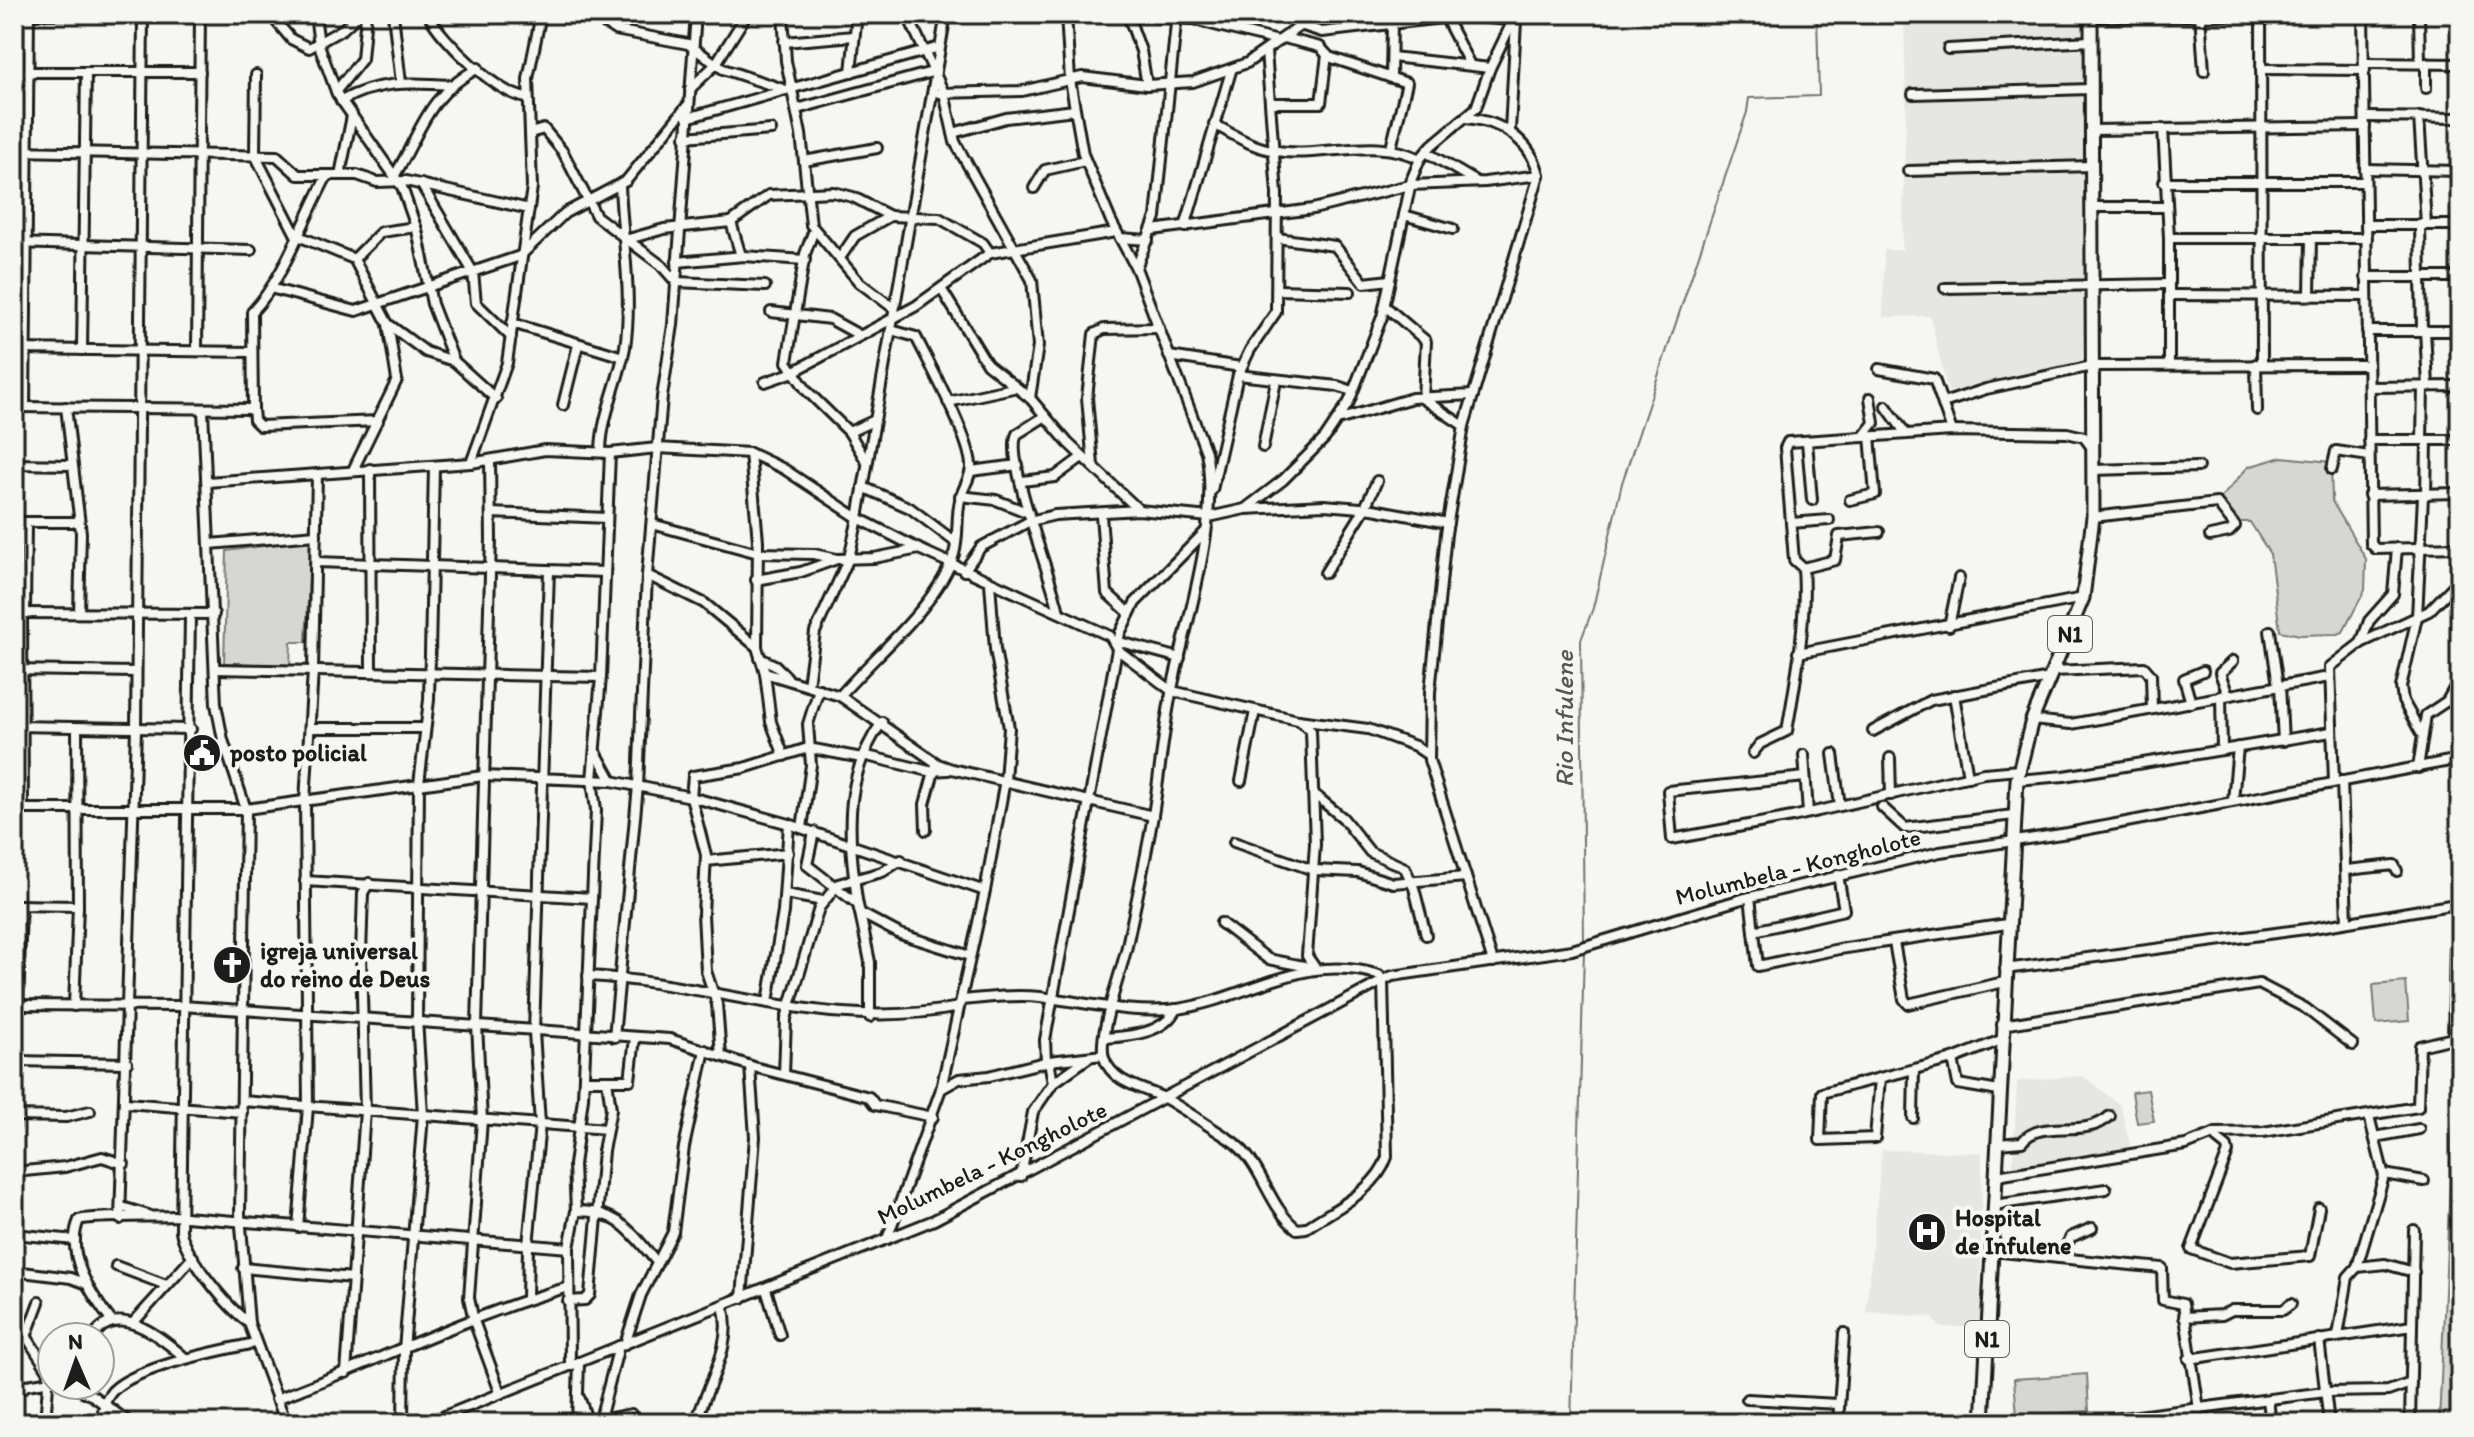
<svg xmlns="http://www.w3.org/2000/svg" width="2474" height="1437" font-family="Itim,sans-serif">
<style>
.built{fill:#e6e6e2}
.green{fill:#d6d6d2;stroke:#797977;stroke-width:2}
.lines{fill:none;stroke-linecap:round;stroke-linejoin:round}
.stream{stroke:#727271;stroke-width:2}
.minor-casing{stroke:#1c1c1c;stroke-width:14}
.highway-casing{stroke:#1c1c1c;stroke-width:17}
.minor{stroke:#f6f6f2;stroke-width:8}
.highway{stroke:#f6f6f2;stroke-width:11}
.labels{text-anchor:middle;stroke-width:8;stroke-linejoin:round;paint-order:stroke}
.shield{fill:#f6f6f2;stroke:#5d5d5c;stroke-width:2}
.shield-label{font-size:22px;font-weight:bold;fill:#1c1c1c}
.poi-label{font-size:24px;font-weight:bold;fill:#1c1c1c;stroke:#f6f6f2;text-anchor:start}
.street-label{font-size:24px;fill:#1c1c1c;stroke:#f6f6f2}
.water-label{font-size:26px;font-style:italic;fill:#565654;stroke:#f6f6f2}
</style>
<rect width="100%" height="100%" fill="#f6f6f2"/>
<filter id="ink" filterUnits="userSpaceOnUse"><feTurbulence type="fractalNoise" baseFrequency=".0125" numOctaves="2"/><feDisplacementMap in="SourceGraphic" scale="16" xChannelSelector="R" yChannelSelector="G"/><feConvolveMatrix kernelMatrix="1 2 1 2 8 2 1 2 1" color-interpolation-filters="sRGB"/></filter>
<g filter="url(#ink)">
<g class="built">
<polygon points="1904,14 2084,14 2086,295 2082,368 1948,392 1930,316 1883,317 1884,250 1902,250 1906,110"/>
<polygon points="2083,1076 2120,1105 2131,1149 2013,1165 2017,1081"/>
<polygon points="1882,1150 1982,1153 1980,1327 1939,1327 1933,1317 1866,1312"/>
</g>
<g class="green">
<polygon points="2282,457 2331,462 2332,501 2366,559 2365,590 2343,632 2338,634 2300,635 2280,631 2270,554 2250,522 2237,522 2220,499 2248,467"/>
<polygon points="311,539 306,642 291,642 290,665 224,663 227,551"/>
<polygon points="2406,982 2409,1021 2376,1024 2373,985"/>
<polygon points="2459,1013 2460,1423 2439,1423 2456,1051"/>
<polygon points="2148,1090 2154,1121 2137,1123 2132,1092"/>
<polygon points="2087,1374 2089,1411 2017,1416 2014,1379"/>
</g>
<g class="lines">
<g class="stream">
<polyline points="1584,944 1581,640 1593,608 1622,483 1747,112 1749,98 1819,96 1817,14"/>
<polyline points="1571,1423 1584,951"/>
</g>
<defs>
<g id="minor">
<polyline points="31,14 200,14"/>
<polyline points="270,14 291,39 309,48 343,29 359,14"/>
<polyline points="315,14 319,45 337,94 402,187 417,230 432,304 454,361 496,399"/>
<polyline points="393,14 401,83"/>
<path d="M428,14c14,27 69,80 99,84"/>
<polyline points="591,14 615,30 688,44 723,69 786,90 940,47"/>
<polyline points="783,14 786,61 801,134 811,225 859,282 892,307"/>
<polyline points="907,14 944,93 955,142 1032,280 1038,346 1030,398"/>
<polyline points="1125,14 1191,19 1278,41"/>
<polyline points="1454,14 1516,21 1510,130"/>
<polyline points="2200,14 2204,71"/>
<polyline points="2261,14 2262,364"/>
<polyline points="2363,14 2371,544 2376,549 2460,547"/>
<polyline points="2419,14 2420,63"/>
<polyline points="1128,15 1141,51 1147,85"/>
<polyline points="1444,15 1469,63"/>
<polyline points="2091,17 2364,14"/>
<polyline points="605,24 613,14"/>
<polyline points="1303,26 1322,32 1459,16"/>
<polyline points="1284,38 1320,47 1329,57 1407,83 1391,148"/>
<polyline points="784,42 854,36"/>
<polyline points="1948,49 2091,41"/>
<polyline points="1392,57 1490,68"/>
<polyline points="2365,63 2460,64"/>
<polyline points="2261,69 2365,70"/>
<polyline points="28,72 200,72"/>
<polyline points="851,72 857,14"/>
<polyline points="256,75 255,155 296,235 354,259 388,324 426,352 454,361"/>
<polyline points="1391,78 1392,23"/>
<polyline points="2426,88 2426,63"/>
<polyline points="690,89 715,65 747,14"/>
<polyline points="336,91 362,59 366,14"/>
<polyline points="939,93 1022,91 1082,77 1147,85 1193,82 1247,63 1317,14"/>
<polyline points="1913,94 2091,89"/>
<path d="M341,101c35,-20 70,-19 109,-16"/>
<polyline points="1272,103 1321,103 1327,55"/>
<polyline points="797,109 932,72"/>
<polyline points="2365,117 2460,118"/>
<polyline points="2419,117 2426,224"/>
<polyline points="687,118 786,90"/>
<path d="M1466,118c35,3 65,22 73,57l-75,251 -18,108 -16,158 -1,68 64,202"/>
<path d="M1214,124c18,10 36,22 57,26 50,10 102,-15 149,9"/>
<polyline points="2163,128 2169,238 2169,364"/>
<polyline points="2092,130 2365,126"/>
<polyline points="530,133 544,129 563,152 596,216 661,265 676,282 765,286"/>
<polyline points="953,133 1006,118 1075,110"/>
<polyline points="685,137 771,130"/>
<polyline points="14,151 277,156 298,175 357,175 377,182 406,181 529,209"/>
<polyline points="1426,152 1477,182"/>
<polyline points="804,161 877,148"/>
<polyline points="2365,169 2460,171"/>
<polyline points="1908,171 2092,166"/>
<polyline points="340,175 352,116"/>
<path d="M395,175c28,-47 31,-78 83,-107"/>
<polyline points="2164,182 2365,182"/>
<polyline points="421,184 473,272 476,303 511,337"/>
<polyline points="1034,188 1045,170 1085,161"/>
<polyline points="2091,207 2165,207"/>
<polyline points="1404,215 1453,229"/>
<polyline points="731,222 741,256"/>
<polyline points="2420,224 2422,330"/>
<polyline points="2366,225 2460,225"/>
<polyline points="1185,227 1231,71"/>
<polyline points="814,230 805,254 787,362 807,391 849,432 866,461"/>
<polyline points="1152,230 1313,209 1410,185 1485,182 1539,175"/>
<polyline points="1120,238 1148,240"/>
<polyline points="1277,238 1335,246 1364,283 1390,280"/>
<polyline points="2169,238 2367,238"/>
<polyline points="625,240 664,229 731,222 769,195 833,192 853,197 890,216 939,218 983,243 990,253"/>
<polyline points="14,243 251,250"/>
<polyline points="840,258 855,236 890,216"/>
<polyline points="354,259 381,232 416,227"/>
<polyline points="677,262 744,256 805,260"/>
<polyline points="1136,268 1156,217 1177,14"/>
<polyline points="2366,277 2460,277"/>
<polyline points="1945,288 2169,284"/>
<polyline points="274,289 356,311 520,256 565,213 626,181 687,106"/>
<polyline points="942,290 987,364 1030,398 1068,443 1139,510"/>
<polyline points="1277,290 1350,292"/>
<polyline points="2170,295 2366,296"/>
<polyline points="2310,295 2311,238"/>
<polyline points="1385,306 1426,341 1423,399 1464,426"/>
<polyline points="771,312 830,319 859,335"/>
<polyline points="512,323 623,357"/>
<polyline points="2425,330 2428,386"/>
<polyline points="2367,331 2460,331"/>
<polyline points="14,349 252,352"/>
<polyline points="82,350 86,72"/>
<polyline points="197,351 200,14"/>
<polyline points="1169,356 1241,367"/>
<polyline points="2256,364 2257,410"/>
<polyline points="1879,369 1934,379 1952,431"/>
<polyline points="1238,375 1337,386 1352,391"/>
<polyline points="765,382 791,373 916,306 990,253 1116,232"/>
<polyline points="2369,387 2460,386"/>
<polyline points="948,402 1013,388"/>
<polyline points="1943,403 1986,389 2092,366 2368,365"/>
<polyline points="563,405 578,345"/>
<polyline points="1886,406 1906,434"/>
<path d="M14,407l239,2 -1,-97c32,-33 52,-94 75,-136"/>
<polyline points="25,407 29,14"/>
<polyline points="66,407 81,533 79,613"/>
<polyline points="203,409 216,704 223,740 246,809 240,1214 249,1323 286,1423"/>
<polyline points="253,409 254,420 260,426 378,421"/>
<path d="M1044,417l-27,17c-13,25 35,144 42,178"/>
<polyline points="1341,419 1412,398 1473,395"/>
<polyline points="849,432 873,421"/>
<polyline points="1863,437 1874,423 1870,398"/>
<polyline points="2369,440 2460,440"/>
<polyline points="2422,440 2423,387"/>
<polyline points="1807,442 1812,500"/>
<polyline points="1263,447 1276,381"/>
<path d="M601,450c1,-36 18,-68 24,-103 8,-52 -3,-109 -5,-162"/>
<polyline points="750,453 758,541 757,647 765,673 840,696 938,764 952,769 1153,816"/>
<polyline points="490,460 491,539 477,1025 482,1120 469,1298 474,1321 500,1392"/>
<polyline points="471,463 545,450 610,453 657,448 750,453 784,469 858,518 919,549 1110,636 1118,650 1172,691 1298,720 1368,729 1415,746 1428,755"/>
<polyline points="14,464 70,465"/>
<polyline points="1093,465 1087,398 1094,334 1104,329 1159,328"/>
<polyline points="370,469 371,671"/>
<polyline points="2332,469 2336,451 2369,456"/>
<polyline points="353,470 397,380 388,324"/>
<polyline points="2093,470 2198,467"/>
<polyline points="971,471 1018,465"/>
<polyline points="1022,481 1055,477 1082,457"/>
<polyline points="207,482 471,463 507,363 532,187 528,79 541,14"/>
<polyline points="863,487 910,508 954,541"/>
<polyline points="1212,490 1238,375 1250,350 1276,312 1277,194 1266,51"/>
<polyline points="2369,495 2460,493"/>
<polyline points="2426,495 2427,440"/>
<polyline points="960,496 996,500 1029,513"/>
<polyline points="1850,500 1875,494 1870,436"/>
<polyline points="1245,509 1324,505 1373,509 1448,523"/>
<polyline points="491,513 607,518"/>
<polyline points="1101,515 1107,593 1128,612"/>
<polyline points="2093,517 2217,503 2235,526 2229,532 2210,536"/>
<polyline points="14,522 78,522"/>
<polyline points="1791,523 1829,520"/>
<polyline points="652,524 758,553 814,554 837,559"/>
<polyline points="210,544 316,535"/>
<polyline points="316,562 605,572"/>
<polyline points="1803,568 1835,560 1839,536 1879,532"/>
<polyline points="964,571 981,547 1030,521 1055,515 1139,510 1209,517 1245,509 1283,480 1325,438 1349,402 1382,317 1412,178 1420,159 1432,145 1476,108 1490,68 1516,14"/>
<polyline points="1325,573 1364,510 1377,481"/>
<polyline points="647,575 704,603 757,647"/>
<polyline points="756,580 801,572 837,559 874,558 919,549"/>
<polyline points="14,613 214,614"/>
<polyline points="22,613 23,810"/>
<polyline points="25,613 26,522"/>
<path d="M190,615l-9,616c4,25 46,76 68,92"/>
<polyline points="1949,626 1959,578"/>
<polyline points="2270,631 2278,686"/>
<polyline points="1120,642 1180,658"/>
<polyline points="2361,643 2369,621 2393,594 2397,548"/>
<polyline points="1798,653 2083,598"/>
<polyline points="760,658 775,665 787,677"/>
<polyline points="215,669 601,677"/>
<polyline points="14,670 136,672"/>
<polyline points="2054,671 2144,667 2151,675 2152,709"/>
<polyline points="765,673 771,722 784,756"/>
<polyline points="808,685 815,632 849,558 858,518 946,14"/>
<polyline points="2280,686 2283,741"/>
<polyline points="1954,695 1968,777"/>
<polyline points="2228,695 2220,673 2233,661"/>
<path d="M840,696c34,-40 99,-92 114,-142 5,-17 2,-37 6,-54 2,-12 12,-23 11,-35 -2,-29 -41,-100 -55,-128l-25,-7"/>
<polyline points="2221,696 2222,750"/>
<polyline points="2191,703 2184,679 2203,671"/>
<polyline points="1299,720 1311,731 1315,844 1307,956 1316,969"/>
<polyline points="2032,720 2071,724 2329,677"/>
<path d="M882,722c-34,48 -35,98 -28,154 2,13 2,25 6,37l40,21 70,22"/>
<polyline points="14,726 191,729"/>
<polyline points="310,728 424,728"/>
<polyline points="1873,731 1931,700 2050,678"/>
<polyline points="2421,733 2403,701 2401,687 2417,617 2423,496"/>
<path d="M1753,753l7,-9 27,-13c9,-52 20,-110 16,-163l-9,-8 -9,-112 3,-6 164,-11 115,2 17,4 9,12"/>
<polyline points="597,754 612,781"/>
<polyline points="1833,754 1840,806"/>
<polyline points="863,755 929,771 948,770"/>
<polyline points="1804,755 1808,813"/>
<polyline points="1890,758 1891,795"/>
<polyline points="2418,768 2426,715 2447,701 2460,678"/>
<polyline points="1805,777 1668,791 1672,839 1792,817 1984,773 2019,770"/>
<polyline points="2017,780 2064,776 2331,732"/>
<polyline points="1241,781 1255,711"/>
<polyline points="2342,781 2347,922"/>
<polyline points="2334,782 2330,667 2361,643 2429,611 2460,579"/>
<polyline points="1315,795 1343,818 1370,852 1405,868 1414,888 1426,935"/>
<polyline points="2233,801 2238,747"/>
<polyline points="1882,807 1905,828 2014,815"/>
<polyline points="14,809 246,809 483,776 612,781 691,797 789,824 985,891"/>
<polyline points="802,828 811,765 808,724 819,689"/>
<polyline points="926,830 925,804 935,768"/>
<polyline points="814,832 807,865 856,903"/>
<polyline points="1234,842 1313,870 1358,872 1393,883 1466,877"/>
<polyline points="706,861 788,853"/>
<polyline points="2347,870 2394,865 2397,871"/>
<polyline points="305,881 592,898"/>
<polyline points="785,894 823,901"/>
<polyline points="1750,897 1758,966 1839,949 2007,924"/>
<polyline points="14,905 78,906"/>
<polyline points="860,913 870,962 870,1017"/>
<polyline points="1221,923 1268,959 1314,968"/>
<polyline points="1754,931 1844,910 1838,875"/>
<polyline points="1894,942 1904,999 1908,1004 2004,982"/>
<polyline points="2005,969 2313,928 2456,904 2453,1038 2420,1046 2418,1107 2263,1132 2216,1133 2217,1139 2227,1147 2228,1152 2191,1249 2230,1263 2310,1256 2319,1208"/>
<path d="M588,976c128,7 241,57 371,31"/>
<path d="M961,1000c26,-2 53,-6 79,-3 46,5 92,18 138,12 68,-10 128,-58 201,-34l4,4 4,178c-11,34 -53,52 -81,71l-9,1c-31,-24 -34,-68 -68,-90 -20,-13 -41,-27 -61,-39 -21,-12 -55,-15 -64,-42 -7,-23 18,-87 23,-112 9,-44 19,-87 26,-131 7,-42 10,-84 19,-126 15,-70 48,-168 34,-237l-70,-184 -25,-47 -28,-67 -13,-74 -4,-66"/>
<polyline points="768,1002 783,912 789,824"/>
<polyline points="14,1005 182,1006 670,1039 754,1067 869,1097 875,1105 933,1117"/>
<polyline points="74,1006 78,906 77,728"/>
<polyline points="2002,1025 2259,984 2305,1008 2353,1045"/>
<polyline points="614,1037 638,786 647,575 662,397 673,325 696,14"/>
<path d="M1105,1038c24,-2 59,-4 71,-29"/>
<polyline points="721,1056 717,1004 706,971 703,914 706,855 691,797 693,776 744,768 808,748 862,758"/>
<polyline points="1953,1059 1958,1084 1999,1091"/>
<polyline points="15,1061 127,1063"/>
<polyline points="1046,1061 1045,1040 1120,633 1135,603 1205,532"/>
<polyline points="1049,1061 1053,1083"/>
<polyline points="784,1074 786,1019 819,908 838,884 882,872 901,860"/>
<polyline points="1880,1078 1875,1138 1820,1140 1822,1093 1837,1089 1953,1059 2001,1040"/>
<polyline points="584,1080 630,1080 635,1038"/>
<polyline points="941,1089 959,1079 989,1076 1049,1061 1103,1055"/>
<polyline points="242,1101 607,1129"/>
<polyline points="126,1103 242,1112"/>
<polyline points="14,1116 66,1117 90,1111"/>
<polyline points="1913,1118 1914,1070"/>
<polyline points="14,1129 21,905"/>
<polyline points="2375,1137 2419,1129"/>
<path d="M1998,1144l24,-2c19,-25 62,-2 88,-26"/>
<polyline points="14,1172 65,1167 102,1157 124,1164"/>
<polyline points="2384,1174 2424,1181"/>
<polyline points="1021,1176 1033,1112 1053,1083 1088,1058"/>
<polyline points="1997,1176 2186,1145 2216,1133"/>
<polyline points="1994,1205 2106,1189"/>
<polyline points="122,1207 148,1215"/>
<path d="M576,1211c42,-1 55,21 80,50"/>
<polyline points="120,1219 136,729 143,14"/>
<polyline points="298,1227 308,1107 305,801 313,671 317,474"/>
<polyline points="14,1234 75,1240"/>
<polyline points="887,1239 941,1089 985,891 1005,780 1009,728 995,649 990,583"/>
<polyline points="1992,1251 2059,1258 2071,1237 2092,1228"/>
<polyline points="2059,1258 2162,1268 2163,1300 2183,1304 2199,1409"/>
<polyline points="116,1266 166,1285"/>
<polyline points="2357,1267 2385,1264 2414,1272"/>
<polyline points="243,1268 353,1278"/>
<polyline points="14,1271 71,1278 87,1284"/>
<polyline points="766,1289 780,1335"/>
<polyline points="742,1298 755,1137 750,1066"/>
<polyline points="527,1299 528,1245 540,1124 534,1032 549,571"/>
<polyline points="568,1301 585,1300 590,1295 603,1151 611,1109 607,1080"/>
<polyline points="14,1317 49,1372 45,1423"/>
<polyline points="2184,1317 2222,1315 2232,1310 2283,1310 2291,1304"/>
<path d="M112,1322c-20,-26 -48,-67 -33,-102 10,-4 77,-3 94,-4l396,32"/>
<polyline points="133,1323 193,1257"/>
<polyline points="27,1334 39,1302"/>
<polyline points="2338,1336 2348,1277 2357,1267 2384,1176 2369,1116"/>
<path d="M93,1337c23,-37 69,1 91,20"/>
<polyline points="2319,1339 2329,1423"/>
<polyline points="625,1344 641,1295 673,1232 684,1147 705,1050"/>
<polyline points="2189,1359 2412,1326"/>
<polyline points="570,1365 569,1248 576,1211 574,1165 583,1098 596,810 592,780 601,677 610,453"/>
<polyline points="346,1373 365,1111 361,954 363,893 369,883"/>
<polyline points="69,1385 93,1396 130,1423"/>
<polyline points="14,1394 27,1385 51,1381"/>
<path d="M276,1399c98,-36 193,-84 293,-112"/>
<polyline points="580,1399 588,1423"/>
<polyline points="1747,1399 1838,1404"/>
<polyline points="2268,1400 2271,1423"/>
<polyline points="600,1420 631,1414"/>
<path d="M100,1423c3,-9 4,-22 10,-29 18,-26 113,-44 145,-51"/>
<polyline points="403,1423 404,1350 423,1115 417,1019 419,784 429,700 434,467"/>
<polyline points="427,1423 934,1220 1392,976 1572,950 1742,899 1940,852 2068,833 2460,759"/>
<polyline points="577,1423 579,1362"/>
<polyline points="599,1423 619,1346"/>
<path d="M696,1423c10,-36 39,-79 27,-117"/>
<polyline points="1838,1423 1844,1333"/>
<polyline points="2083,1423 2325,1392 2388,1391 2411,1383"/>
<polyline points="2410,1423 2414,1230"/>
</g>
<polyline id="highway" points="1983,1423 2017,780 2032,720 2083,598 2093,517 2091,14"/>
</defs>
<use href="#minor" class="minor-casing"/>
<use href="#highway" class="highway-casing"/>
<use href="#minor" class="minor"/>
<use href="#highway" class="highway"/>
</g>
</g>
<defs>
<symbol id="civic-disc" viewBox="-11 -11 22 22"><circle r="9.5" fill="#1c1c1c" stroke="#f6f6f2"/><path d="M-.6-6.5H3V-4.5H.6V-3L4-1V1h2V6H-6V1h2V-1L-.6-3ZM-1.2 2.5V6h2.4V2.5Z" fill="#fff"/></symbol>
<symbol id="church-disc" viewBox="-11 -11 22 22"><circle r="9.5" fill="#1c1c1c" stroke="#f6f6f2"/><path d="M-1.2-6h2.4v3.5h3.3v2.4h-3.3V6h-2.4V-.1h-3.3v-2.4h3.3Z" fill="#fff"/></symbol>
<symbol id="hospital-disc" viewBox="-11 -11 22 22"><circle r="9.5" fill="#1c1c1c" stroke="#f6f6f2"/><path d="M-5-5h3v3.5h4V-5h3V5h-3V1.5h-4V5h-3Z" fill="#fff"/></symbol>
</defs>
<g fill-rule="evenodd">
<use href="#civic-disc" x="180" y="731" width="44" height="44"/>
<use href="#church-disc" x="210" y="943" width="44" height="44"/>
<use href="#hospital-disc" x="1905" y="1210" width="44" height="44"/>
</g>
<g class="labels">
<g class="shield">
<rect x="2048" y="616" width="44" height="36" rx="6"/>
<rect x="1965" y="1321" width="44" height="36" rx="6"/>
</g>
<g class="shield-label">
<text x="2070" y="642">N1</text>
<text x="1987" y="1347">N1</text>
</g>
<g class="poi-label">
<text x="230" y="761">posto policial</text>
<text x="260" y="959">igreja universal<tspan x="260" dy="28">do reino de Deus</tspan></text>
<text x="1955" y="1226">Hospital<tspan x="1955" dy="28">de Infulene</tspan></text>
</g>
<g class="street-label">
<text transform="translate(1798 867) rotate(-14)" y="8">Molumbela - Kongholote</text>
<text transform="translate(992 1163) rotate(-26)" y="8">Molumbela - Kongholote</text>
</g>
<g class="water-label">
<text transform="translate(1564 719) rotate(-90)" y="9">Rio Infulene</text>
</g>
</g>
<rect width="2474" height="1437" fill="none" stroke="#f6f6f2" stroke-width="48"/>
<rect x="24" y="24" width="2426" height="1389" fill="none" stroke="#1c1c1c" stroke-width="3" filter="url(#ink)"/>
<g transform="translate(76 1361) rotate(358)"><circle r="38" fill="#f6f6f2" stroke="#9f9f9c" stroke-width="2"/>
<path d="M0-6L14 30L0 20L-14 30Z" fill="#1c1c1c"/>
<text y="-12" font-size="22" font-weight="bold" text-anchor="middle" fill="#1c1c1c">N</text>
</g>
</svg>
